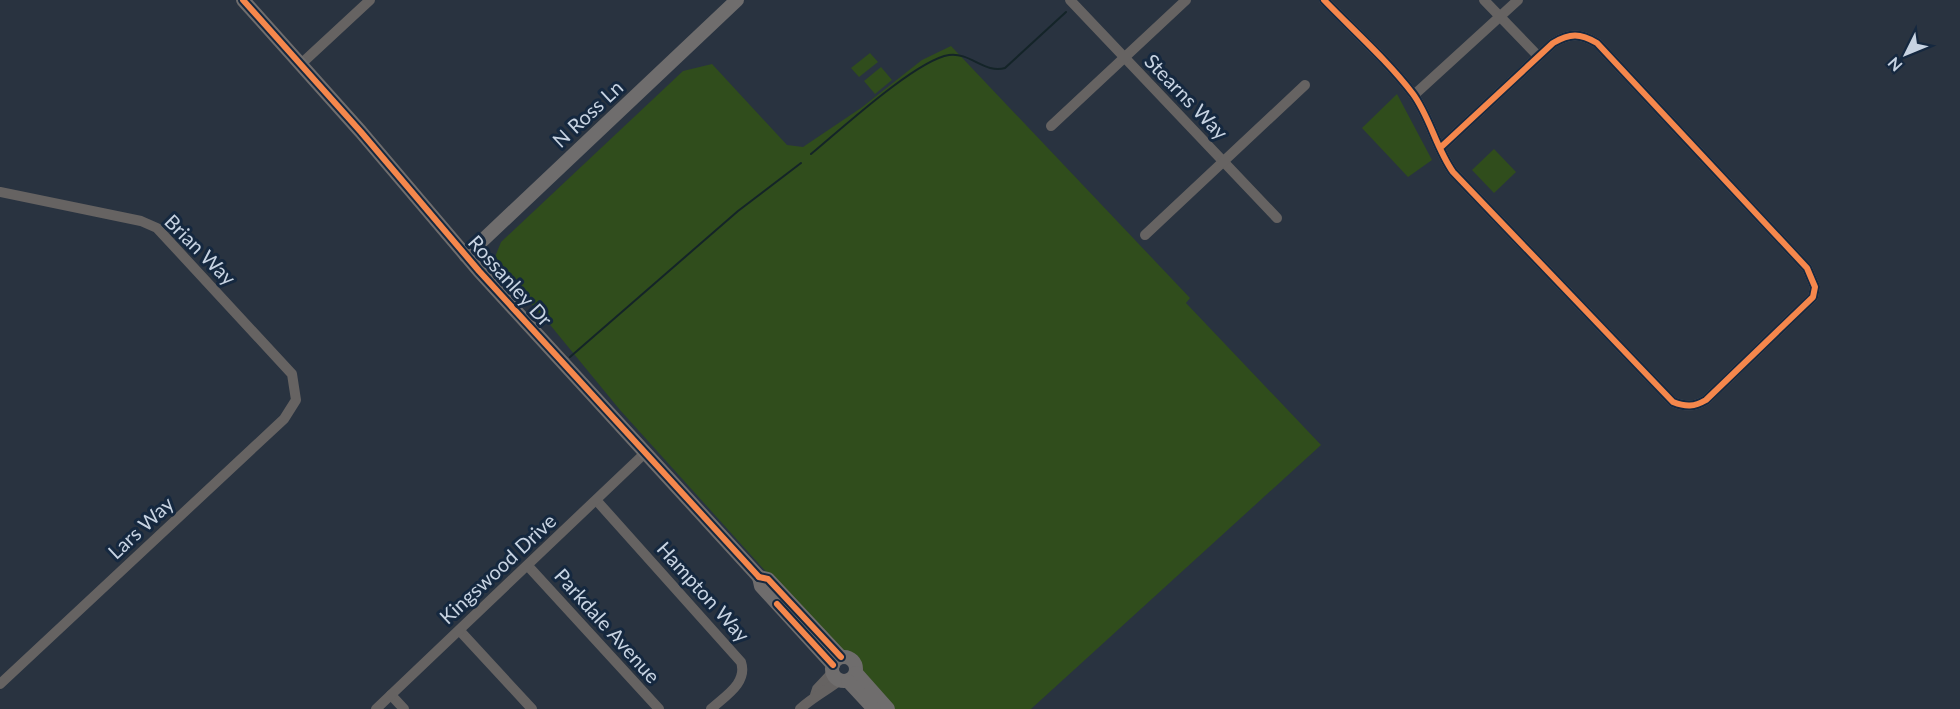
<svg xmlns="http://www.w3.org/2000/svg" width="1960" height="709" font-family="Lato,sans-serif">
<style>
.green{fill:#304d1c}
.lines{fill:none;stroke-linecap:round;stroke-linejoin:round}
.stream{stroke:#142428;stroke-width:2}
.minor{stroke:#666362;stroke-width:10}
.major{stroke:#6f6d6d;stroke-width:14}
.cycleway-casing{stroke:#15283f;stroke-width:10}
.cycleway{stroke:#f5874c;stroke-width:6}
.labels{text-anchor:middle;stroke-width:6;stroke-linejoin:round;paint-order:stroke}
.street-label{font-size:20px;fill:#c7d3e2;stroke:#15283f}
</style>
<rect width="100%" height="100%" fill="#293340"/>
<g class="green">
<polygon points="951,46 1190,298 1186,303 1321,445 1031,709 890,709 620,410 551,326 501,270 495,257 501,242 683,71 712,64 787,145 803,147 861,108 922,60"/>
<polygon points="870,53 878,62 859,77 851,68"/>
<polygon points="881,67 892,80 875,94 864,81"/>
<polygon points="1397,94 1432,160 1408,177 1362,128"/>
<polygon points="1494,149 1516,172 1494,193 1472,170"/>
</g>
<g class="lines">
<g class="stream">
<path d="M811,154c28,-23 105,-94 138,-99 21,-3 36,19 56,13l61,-56"/>
<polyline points="570,357 738,211 801,163"/>
</g>
<g class="minor">
<polyline points="1070,0 1277,218"/>
<path d="M1324,0c30,31 63,60 89,94 17,23 23,54 40,78l220,230c13,5 21,5 33,-2l107,-103 2,-10 -8,-19 -210,-225c-17,-10 -27,-10 -44,0l-113,105"/>
<polyline points="1484,0 1538,56"/>
<polyline points="301,64 370,0"/>
<polyline points="1414,95 1518,0"/>
<polyline points="1051,126 1186,0"/>
<polyline points="0,192 141,221 157,228 292,374 296,400 284,419 0,684"/>
<polyline points="1145,235 1305,85"/>
<path d="M597,501l144,161c7,21 -16,34 -30,47"/>
<polyline points="528,566 659,709"/>
<polyline points="460,631 532,709"/>
<polyline points="391,695 404,709"/>
<polyline points="815,695 817,689 833,672"/>
<polyline points="376,709 644,454"/>
<path d="M800,709c13,-12 26,-18 40,-29"/>
</g>
<g class="major">
<polyline points="243,0 361,132 479,271 759,577"/>
<polyline points="466,256 737,0"/>
<polyline points="759,577 768,579 841,657"/>
<polyline points="759,577 761,586 833,665"/>
<circle cx="844" cy="669" r="12"/>
<polyline points="856,673 888,709"/>
<polyline points="848,681 874,709"/>
</g>
<defs>
<g id="cycleway">
<polyline points="243,0 361,132 479,271 759,577"/>
<path d="M1324,0c30,31 63,60 89,94 17,23 23,54 40,78l220,230c13,5 21,5 33,-2l107,-103 2,-10 -8,-19 -210,-225c-17,-10 -27,-10 -44,0l-113,105"/>
<polyline points="759,577 768,579 841,657"/>
<polyline points="777,604 833,665"/>
</g>
</defs>
<use href="#cycleway" class="cycleway-casing"/>
<use href="#cycleway" class="cycleway"/>
</g>
<g class="labels">
<g class="street-label">
<text transform="translate(1186 97) rotate(46)" y="7">Stearns Way</text>
<text transform="translate(588 114) rotate(-43)" y="7">N Ross Ln</text>
<text transform="translate(200 250) rotate(45)" y="7">Brian Way</text>
<text transform="translate(510 281) rotate(48)" y="7">Rossanley Dr</text>
<text transform="translate(141 528) rotate(-43)" y="7">Lars Way</text>
<text transform="translate(498 569) rotate(-43)" y="7">Kingswood Drive</text>
<text transform="translate(703 592) rotate(48)" y="7">Hampton Way</text>
<text transform="translate(607 626) rotate(48)" y="7">Parkdale Avenue</text>
</g>
</g>
<g transform="translate(1906 54) rotate(227)" stroke="#15283f" stroke-width="4.5" paint-order="stroke">
<path d="M0-4.5L10 22L0 15L-10 22Z" fill="#c7d3e2"/>
<text y="-9" font-size="16" font-weight="bold" text-anchor="middle" fill="#c7d3e2">N</text>
</g>
</svg>
